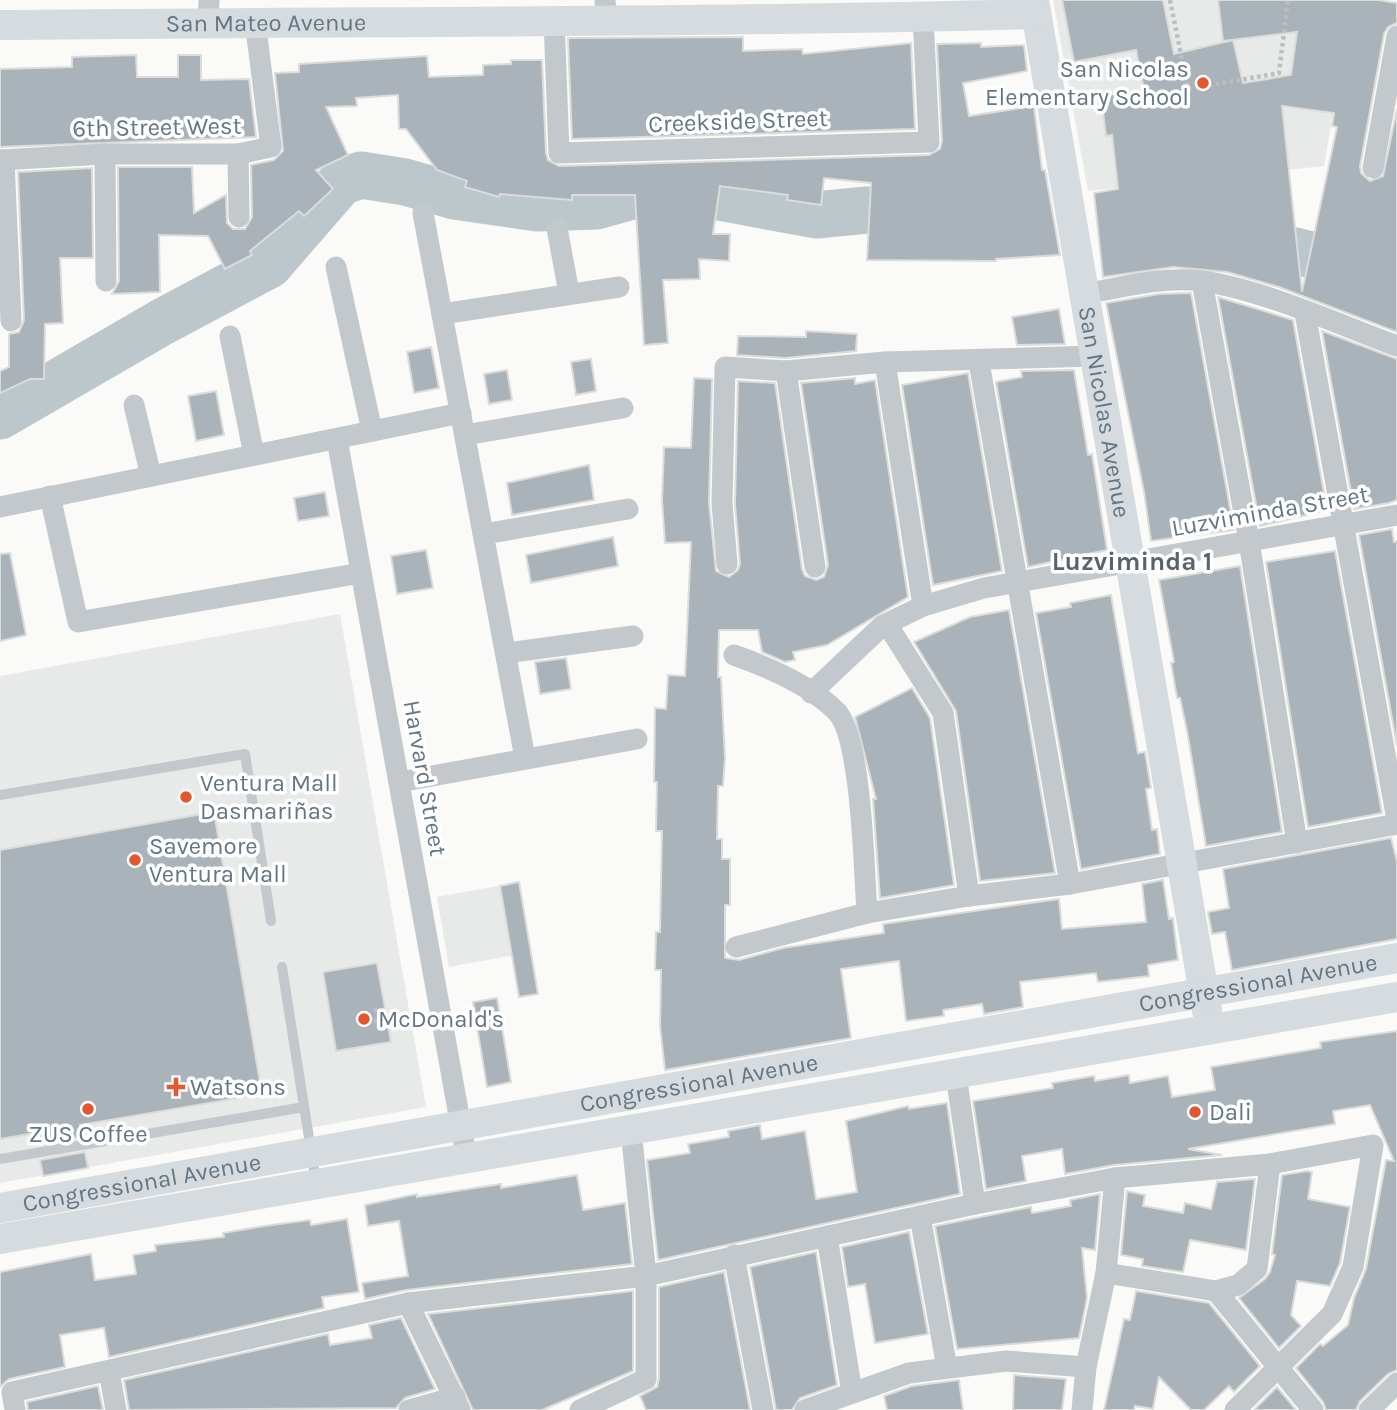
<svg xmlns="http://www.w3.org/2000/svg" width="1397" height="1410" font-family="Karla,sans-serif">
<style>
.built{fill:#e8e9e9}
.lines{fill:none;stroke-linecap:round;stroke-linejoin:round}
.river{stroke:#bbc7cb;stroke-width:47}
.building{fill:#aab3b9;stroke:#dcdcda;stroke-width:2;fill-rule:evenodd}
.path{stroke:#bbbfc2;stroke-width:4.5;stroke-dasharray:3.5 3.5;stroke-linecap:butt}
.lane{stroke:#c3c8cc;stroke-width:10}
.street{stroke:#c3c8cc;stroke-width:21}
.secondary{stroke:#d6dbdf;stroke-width:30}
.poi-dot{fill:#e4572e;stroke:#fff;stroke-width:2.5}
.labels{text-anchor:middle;stroke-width:7;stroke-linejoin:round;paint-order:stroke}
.street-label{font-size:24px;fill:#657683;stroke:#fff}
.poi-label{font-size:24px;fill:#657683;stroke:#fff;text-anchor:start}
.neighbourhood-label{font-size:26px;font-weight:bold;fill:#57646e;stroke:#fff}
</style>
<rect width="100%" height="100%" fill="#fafaf8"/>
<g class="built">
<polygon points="1053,0 1352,0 1324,166 1088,191"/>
<polygon points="340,614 426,1107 0,1183 0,676"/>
<polygon points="519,882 531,952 449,967 437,897"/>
</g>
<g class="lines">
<g class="river">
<polyline points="1234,236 1397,276"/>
<polyline points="0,416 162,322 269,265 341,182 361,175 405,182 454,196 537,208 596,206 665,187 816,215 867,210 933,215"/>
</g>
</g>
<g class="building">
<path d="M1062,0h101l11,54 59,-14 10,43 48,-8 6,-43 -74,9 -5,-41h160l19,3v20l-9,4 -4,7 -24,132 1,7 9,8 13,-5 14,-67v223l-118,-45 -52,-15 -54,-5 -70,10 -9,-84 24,-4 -6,-54 -6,1 -5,-40 43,-6 -8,-40 -62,12zM1282,106l52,7 -2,13 5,1 -35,165z"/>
<polygon points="743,37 743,51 802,49 803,54 911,43 915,129 572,139 568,38"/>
<polygon points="981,43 981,47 1024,45 1027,71 963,83 969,116 1034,106 1042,170 1045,170 1060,255 996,259 996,261 867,260 871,183 824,178 821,205 787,200 788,195 720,186 713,234 730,234 729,261 699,259 700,279 663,280 668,343 644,345 635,195 572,195 572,200 500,194 499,197 465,187 467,181 437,170 406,129 399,129 398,95 356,98 357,106 326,107 348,155 316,170 333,189 304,216 299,211 250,251 252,255 225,269 208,236 159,235 160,292 112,294 119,281 118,167 192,167 194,213 226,195 227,223 233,229 245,229 252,217 251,165 274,160 283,151 275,73 299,72 299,64 427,56 429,77 483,75 483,65 511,64 511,60 542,60 546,153 548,160 559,166 929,155 940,149 942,141 937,44"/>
<polygon points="136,55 137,77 178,77 178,55 201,55 201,80 249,79 256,137 0,147 0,69 72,67 72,57"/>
<polygon points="92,168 93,258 60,258 63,323 45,324 44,379 30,379 0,393 0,371 9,367 9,334 19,332 24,320 18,172"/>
<polygon points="1191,293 1234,530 1151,541 1144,492 1106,303 1159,294"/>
<polygon points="1218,297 1293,320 1327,510 1260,526"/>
<polygon points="1059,309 1065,344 1017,345 1012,317"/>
<polygon points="806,331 857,334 856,351 786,358 737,355 738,336 806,337"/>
<polygon points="1322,331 1397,359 1397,500 1389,503 1354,509"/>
<polygon points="431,347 439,388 414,393 407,352"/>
<polygon points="591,359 596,391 576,395 571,362"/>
<polygon points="507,370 512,400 489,404 484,374"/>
<polygon points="1074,370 1088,455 1092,454 1107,550 1028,567 996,382 1022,377 1021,371"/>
<polygon points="968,373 1002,571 933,585 902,385"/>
<polygon points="694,378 712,379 709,503 716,571 729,577 738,570 740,564 735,503 738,381 775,383 802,569 805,576 816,580 824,577 828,565 801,383 855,378 855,384 875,380 908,597 827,645 793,652 795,660 785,662 762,652 758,630 719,630 718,677 721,677 725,759 723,786 718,786 717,839 722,839 722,859 730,859 730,905 725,905 725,958 739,960 783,948 884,933 883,924 1059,899 1062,929 1146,922 1142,884 1163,880 1169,919 1173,918 1178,960 1148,965 1149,976 1098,982 1096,973 1020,982 1023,1007 984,1014 982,1004 943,1010 944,1016 906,1021 899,961 841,969 851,1038 665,1070 660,1026 661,970 655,970 656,932 660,932 662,831 656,831 657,782 654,782 655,708 666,709 668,675 685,676 691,542 665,543 662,500 664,447 691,448"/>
<polygon points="216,391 224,435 196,441 188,396"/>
<polygon points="589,465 594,500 512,515 507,483"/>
<polygon points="325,492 329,516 298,521 294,498"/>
<polygon points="1392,529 1394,542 1397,541 1397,746 1359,535"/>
<polygon points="613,537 618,566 531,583 526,555"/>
<polygon points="426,550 433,588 397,594 391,556"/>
<polygon points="1335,551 1382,813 1308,827 1266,562"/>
<polygon points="10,553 26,635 0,641 0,554"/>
<polygon points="1240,566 1282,832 1206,846 1188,736 1180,698 1177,698 1171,663 1174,662 1159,580"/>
<polygon points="1111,595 1138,753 1145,752 1151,788 1146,789 1152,830 1157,829 1160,854 1081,869 1036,613 1071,607 1070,603"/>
<polygon points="1009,610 1055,873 980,881 956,711 914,642 970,617"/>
<polygon points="566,658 571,689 540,694 535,662"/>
<polygon points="912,688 930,718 954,885 880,898 873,799 876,799 855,717"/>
<polygon points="214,812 262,1094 80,1125 82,1137 37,1145 36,1133 0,1139 0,850"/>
<polygon points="1391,838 1397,861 1397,939 1232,970 1225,932 1212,934 1208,912 1229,908 1223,869"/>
<polygon points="519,882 538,994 519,997 500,886"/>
<polygon points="377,963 391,1042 336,1051 323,972"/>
<polygon points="497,998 511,1082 487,1087 473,1002"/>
<polygon points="1397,1031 1397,1370 1388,1374 1360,1401 1356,1410 1326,1410 1323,1402 1296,1368 1320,1344 1323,1346 1348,1325 1354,1298 1366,1269 1386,1160 1394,1161 1370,1105 1333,1111 1335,1124 1188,1149 1222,1155 1114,1165 1065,1174 1062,1149 1022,1156 1026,1181 986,1189 973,1101 1053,1088 1052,1083 1094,1076 1095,1081 1129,1075 1130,1083 1168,1076 1172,1097 1215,1090 1211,1067 1321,1048 1320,1042"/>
<polygon points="947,1103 960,1194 658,1260 647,1160 690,1153 688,1144 729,1137 728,1131 760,1125 762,1139 805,1131 816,1199 857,1192 846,1121 908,1106 909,1109"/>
<polygon points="85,1152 88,1168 43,1176 40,1160"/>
<polygon points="1307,1171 1312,1172 1308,1199 1350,1207 1340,1263 1330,1286 1297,1281 1291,1315 1301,1326 1279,1348 1239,1298 1265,1279 1270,1272 1275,1255 1272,1254 1282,1175"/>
<polygon points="577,1175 583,1210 625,1203 632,1264 406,1290 365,1299 362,1283 408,1276 399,1221 368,1226 365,1205 417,1194 417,1197 501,1184 501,1188"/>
<polygon points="1255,1179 1246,1250 1190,1240 1183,1272 1142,1266 1143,1259 1121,1255 1127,1191 1145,1195 1143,1206 1183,1213 1185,1203 1211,1209 1217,1182"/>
<polygon points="1100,1194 1095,1250 1082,1248 1087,1298 1079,1338 957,1349 935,1226 1031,1207 1032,1213 1071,1206 1070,1200"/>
<polygon points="347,1219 359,1292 322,1297 324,1308 109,1357 104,1328 60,1335 65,1367 9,1379 0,1387 0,1272 91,1254 95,1280 136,1274 133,1255 156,1251 155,1245 224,1237 223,1233 264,1226 310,1220 311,1225"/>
<polygon points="909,1232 928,1334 875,1343 865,1284 848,1287 842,1247"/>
<polygon points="816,1252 837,1385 800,1398 792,1410 776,1410 750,1267"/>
<polygon points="724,1272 750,1410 646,1410 640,1396 657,1387 659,1379 659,1287"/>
<polygon points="633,1291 633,1371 542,1410 473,1410 428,1314"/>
<polygon points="1136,1291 1209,1303 1260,1366 1234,1392 1229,1386 1204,1410 1191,1410 1159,1377 1153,1409 1135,1406 1134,1410 1104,1410 1124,1319 1130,1320"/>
<polygon points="401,1318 435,1389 405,1398 396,1408 129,1410 124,1380 328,1334 330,1345 372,1338 369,1325"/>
<polygon points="1014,1375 1066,1379 1062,1410 1013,1410"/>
<polygon points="959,1380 963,1410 887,1410 884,1396 912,1386"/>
<polygon points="98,1386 103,1410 28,1410 27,1402"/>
<polygon points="1277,1387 1296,1410 1254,1410"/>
</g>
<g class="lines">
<g class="path">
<polyline points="1170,0 1188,89 1279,73 1288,0"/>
<polyline points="360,1023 381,1020 380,1009 370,1011"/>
</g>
<g class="lane">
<polyline points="0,795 245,754 271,921"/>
<polyline points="282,967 316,1182"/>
<polyline points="0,1159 304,1107"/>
</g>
<g class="street">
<polyline points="605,0 607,22"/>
<polyline points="554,19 559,153 929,142 923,17"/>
<polyline points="208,22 209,0"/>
<polyline points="105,154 106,281"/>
<polyline points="238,154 239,217"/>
<polyline points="0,160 105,154 238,154 271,147 255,21"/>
<polyline points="4,160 11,321"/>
<polyline points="1373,168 1397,36"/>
<polyline points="423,213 525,758"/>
<polyline points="557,228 569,293"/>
<polyline points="336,267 372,431"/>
<polyline points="1202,281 1249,541 1297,843"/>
<path d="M1085,294c38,-7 78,-18 117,-13 59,8 138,44 195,65"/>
<polyline points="1305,313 1397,820"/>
<polyline points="442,314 619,287"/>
<polyline points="230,336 254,455"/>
<polyline points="885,362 923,606"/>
<polyline points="979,362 1070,884"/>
<polyline points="786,371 815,567"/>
<polyline points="134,405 151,476"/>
<polyline points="465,435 623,408"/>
<polyline points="337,439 467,1160"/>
<polyline points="50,496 78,622 361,573"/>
<polyline points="0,507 461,413"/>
<polyline points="484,534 628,509"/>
<polyline points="727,564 722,503 725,367 786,371 885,362 1096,356"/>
<polyline points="887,624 943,713 969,896"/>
<polyline points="506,653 633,636"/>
<path d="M734,655c34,12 77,30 103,57 25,27 27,160 30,201"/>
<polyline points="811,693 882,626 923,606 984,588 1397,515"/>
<polyline points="399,782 637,739"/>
<polyline points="736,947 867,913 969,896 1070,884 1397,824"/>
<polyline points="956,1075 975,1204"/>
<polyline points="920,1216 947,1368"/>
<polyline points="827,1236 852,1393"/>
<polyline points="734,1255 763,1410"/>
<polyline points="1106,1273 1216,1291 1238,1285 1257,1269 1270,1164"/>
<polyline points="1216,1291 1313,1410"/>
<polyline points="408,1303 460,1410"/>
<polyline points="109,1371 116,1410"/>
<polyline points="15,1410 12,1392 408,1303 646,1276 975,1204 1115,1178 1270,1164 1373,1145 1353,1267 1332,1314 1235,1410"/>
<polyline points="409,1410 455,1397"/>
<polyline points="580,1410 646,1379 646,1276 631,1130"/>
<polyline points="805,1410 909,1373 1006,1361 1086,1367"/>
<polyline points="1082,1410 1086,1367 1106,1273 1115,1178"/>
<polyline points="1369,1410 1397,1383"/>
</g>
<g class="secondary">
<path id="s1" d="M1034,0l173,1011"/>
<path id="s2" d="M0,25c346,-4 691,-2 1036,-11"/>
<path id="s3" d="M0,1208l1397,-250"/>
<polyline points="0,1239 1397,997"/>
</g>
</g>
<g class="poi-dot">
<circle cx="1203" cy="83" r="7"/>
<circle cx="186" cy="797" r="7"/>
<circle cx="135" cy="860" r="7"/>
<circle cx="364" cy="1019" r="7"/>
<path d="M172.5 1076.5h7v7h7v7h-7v7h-7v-7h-7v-7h7z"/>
<circle cx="88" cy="1109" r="7"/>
<circle cx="1195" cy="1112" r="7"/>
</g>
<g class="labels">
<g class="street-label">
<text dy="8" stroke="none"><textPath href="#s2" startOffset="266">San Mateo Avenue</textPath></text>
<text transform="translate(738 121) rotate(-2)" y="8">Creekside Street</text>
<text transform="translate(157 127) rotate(-1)" y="8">6th Street West</text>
<text dy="8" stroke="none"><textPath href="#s1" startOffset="418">San Nicolas Avenue</textPath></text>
<text transform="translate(1270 511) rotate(-10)" y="8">Luzviminda Street</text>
<text transform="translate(425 778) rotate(80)" y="8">Harvard Street</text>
<text dy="8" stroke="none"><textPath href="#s3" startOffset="1278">Congressional Avenue</textPath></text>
<text dy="8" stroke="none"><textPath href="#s3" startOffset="710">Congressional Avenue</textPath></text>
<text dy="8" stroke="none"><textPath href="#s3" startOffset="144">Congressional Avenue</textPath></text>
</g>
<g class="poi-label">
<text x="1189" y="77" text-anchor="end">San Nicolas<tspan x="1189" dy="28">Elementary School</tspan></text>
<text x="200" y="791">Ventura Mall<tspan x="200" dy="28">Dasmariñas</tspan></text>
<text x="149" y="854">Savemore<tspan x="149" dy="28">Ventura Mall</tspan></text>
<text x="378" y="1027">McDonald's</text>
<text x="190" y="1095">Watsons</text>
<text x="1209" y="1120">Dali</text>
<text x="88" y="1142" text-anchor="middle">ZUS Coffee</text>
</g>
<g class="neighbourhood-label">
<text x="1132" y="570">Luzviminda 1</text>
</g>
</g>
</svg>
